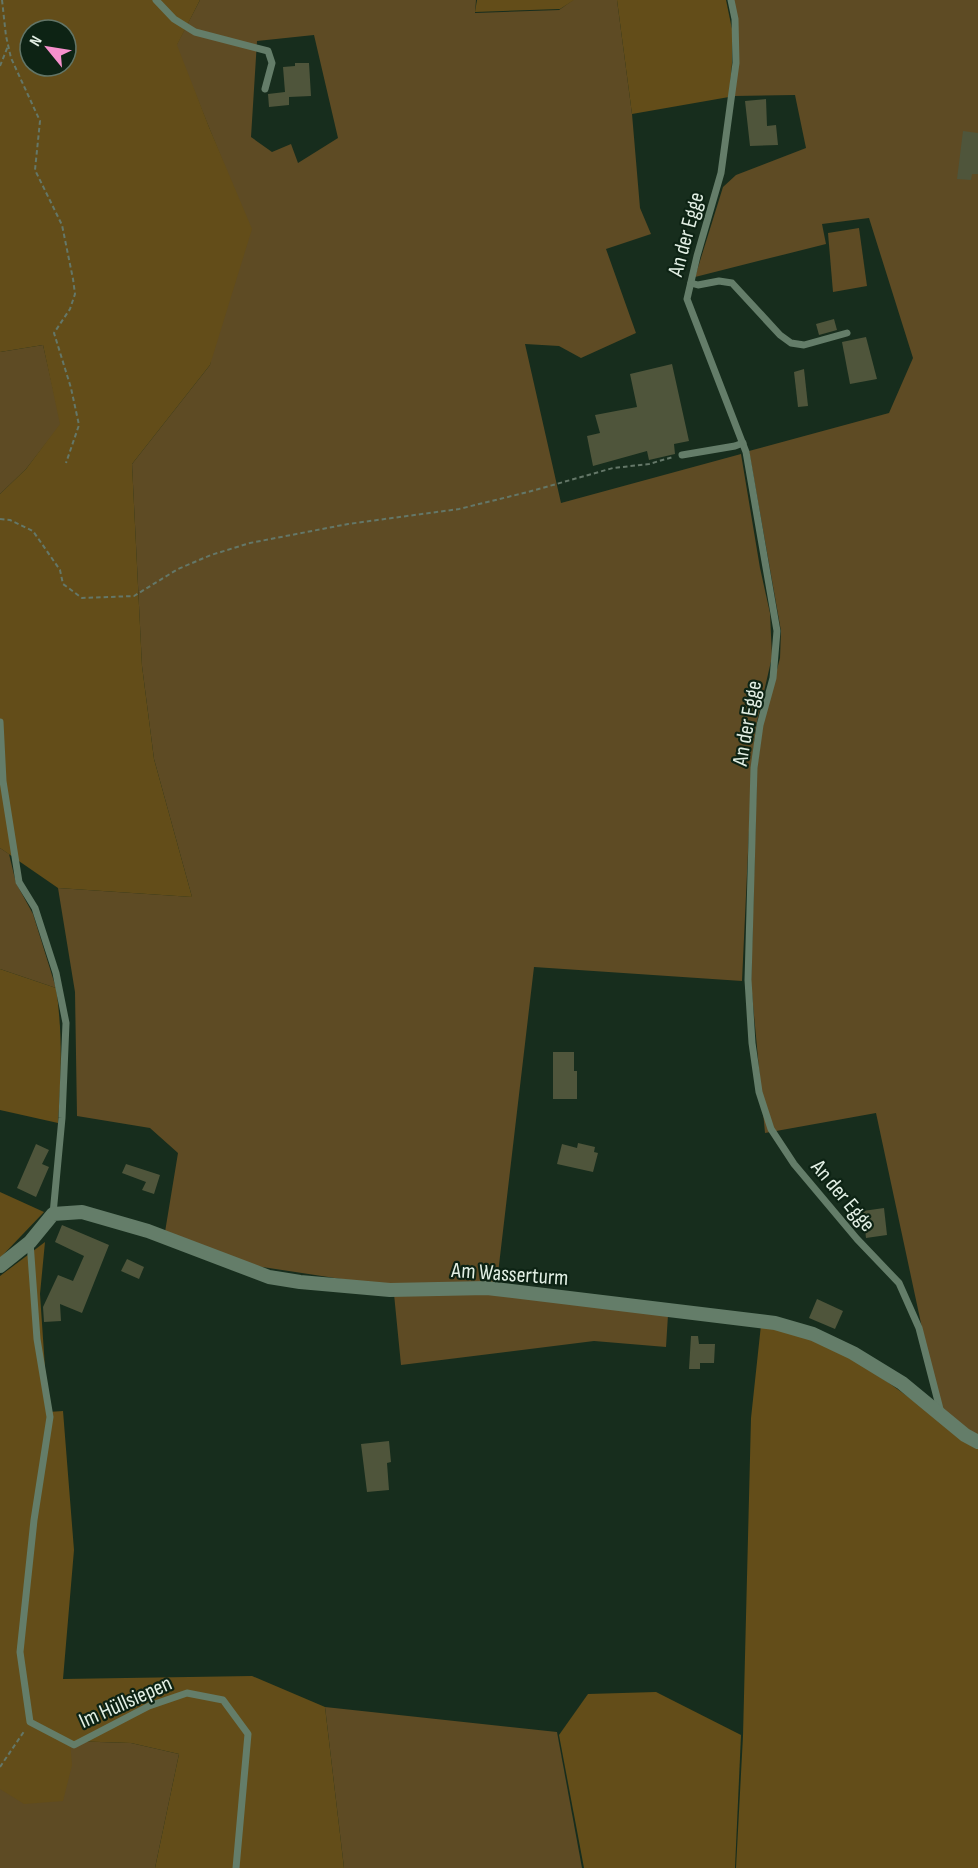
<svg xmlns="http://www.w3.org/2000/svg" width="978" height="1868" font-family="'Sofia Sans Condensed',sans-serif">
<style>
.green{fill:#5e4b24;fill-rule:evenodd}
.forest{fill:#634d19;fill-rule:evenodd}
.building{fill:#4f553b}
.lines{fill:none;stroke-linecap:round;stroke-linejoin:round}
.path{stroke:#647768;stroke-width:2;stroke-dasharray:4.5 3;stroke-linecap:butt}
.lane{stroke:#647d69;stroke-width:7}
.street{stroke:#647d69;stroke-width:14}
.labels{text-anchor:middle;stroke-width:4.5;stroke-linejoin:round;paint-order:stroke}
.street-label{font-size:22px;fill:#e2efe4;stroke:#0d2314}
</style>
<rect width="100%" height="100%" fill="#172d1d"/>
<g class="green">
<path d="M200,0h276l-1,13 84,-3 14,-10h44l15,114 8,94 11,26 -45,15 30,84 -55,25 -22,-12 -34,-2 36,159 180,-49 19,114 10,45 2,44 -16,69 -4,40 -10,215 -208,-14 -37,315 -123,2 -131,-20 -78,-32 13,-79 -28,-25 -73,-12 -2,-124 -17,-104 134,9 -38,-138 -12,-93 -10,-202 78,-99 28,-166 -62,-153zM314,35l24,103 -40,25 -7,-19 -19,8 -21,-15 6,-96z"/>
<polygon points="734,0 978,0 978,1438 936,1407 922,1328 876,1113 765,1133 751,983 757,768 763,724 780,658 781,631 749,451 889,413 913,358 869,218 822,224 826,244 695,277 723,187 736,175 806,148 795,95 734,96"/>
<polygon points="859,228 867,286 833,292 828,233"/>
<polygon points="43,345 61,424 26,469 0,494 0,352"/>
<polygon points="0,848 9,854 16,883 33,914 56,988 0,969"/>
<polygon points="484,1293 668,1315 666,1347 594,1341 401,1365 394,1294"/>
<polygon points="325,1707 557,1732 582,1868 344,1868"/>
<polygon points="69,1741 131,1743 179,1754 155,1868 0,1868 0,1789"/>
</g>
<g class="forest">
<path d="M0,0h200l-23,45 32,82 43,102 -42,136 -78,99 10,202 12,93 38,138 -134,-9 -58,-40v-354l26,-25 34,-45 -17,-79 -43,7zM30,30h36v36h-36z"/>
<polygon points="477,0 574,0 560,9 475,12"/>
<polygon points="617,0 726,0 732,29 732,63 729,97 632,114"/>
<path d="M0,969l56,19c7,46 5,89 2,135l-58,-13z"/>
<polygon points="0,1192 44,1212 0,1258"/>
<polygon points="45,1242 40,1294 48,1412 63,1411 74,1550 63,1679 252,1676 325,1707 344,1868 155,1868 179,1754 131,1743 70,1741 72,1765 63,1801 24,1804 0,1789 0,1276"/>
<path d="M761,1325c16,4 34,7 49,13 65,28 112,71 168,111v419h-242l7,-132 8,-318z"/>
<polygon points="656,1692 741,1735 735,1868 584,1868 559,1735 588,1694"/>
</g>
<g class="building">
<polygon points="295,63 309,63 311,96 289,97 289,105 269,107 268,94 285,92 283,67 295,66"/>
<polygon points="766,99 767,126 776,125 778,145 750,146 745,101"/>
<polygon points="963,131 978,133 978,174 972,174 971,180 957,179"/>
<polygon points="834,319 837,330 819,335 816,324"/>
<polygon points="866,337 877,379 850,384 842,342"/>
<polygon points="672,364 689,441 674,444 675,454 649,460 647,451 593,466 587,436 600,433 595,415 637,407 630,374"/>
<polygon points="804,369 808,406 798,407 794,372"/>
<polygon points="553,1052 574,1052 574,1071 577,1071 577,1099 553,1099"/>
<polygon points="578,1143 595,1147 594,1152 598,1153 593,1172 557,1164 562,1144 577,1148"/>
<polygon points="36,1144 49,1150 42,1164 49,1167 36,1197 17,1188"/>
<polygon points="126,1164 160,1175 154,1194 142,1190 146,1182 122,1173"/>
<polygon points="884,1208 887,1235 866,1238 863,1211"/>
<polygon points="62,1225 109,1245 82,1313 60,1304 61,1321 44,1322 43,1307 58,1275 73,1281 84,1256 55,1242"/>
<polygon points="127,1259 144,1267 139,1279 121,1271"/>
<polygon points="817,1299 843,1311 835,1329 809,1318"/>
<polygon points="691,1336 698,1336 699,1344 715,1344 714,1363 700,1363 700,1369 689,1369"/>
<polygon points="389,1441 391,1462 387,1463 389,1490 367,1492 361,1444"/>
</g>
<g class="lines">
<g class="path">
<polyline points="2,0 6,36 11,58 40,121 35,170 62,225 73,279 75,294 70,309 54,333 71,388 79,425 66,463"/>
<polyline points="0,66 8,46"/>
<polyline points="0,519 10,520 33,531 60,570 63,584 82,598 134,596 178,569 211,555 250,543 348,524 459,509 528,492 613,468 649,464 673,457"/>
<polyline points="0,1767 25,1730"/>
</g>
<g class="lane">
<polyline points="156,0 174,19 195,32 268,51 272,63 265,89"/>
<polyline points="731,0 735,19 736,63 721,173 697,256 687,299 746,452 777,631 773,678 760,725 754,768 748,980 752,1043 759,1092 771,1129 794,1164 857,1239 899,1283 919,1328 941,1413"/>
<polyline points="691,283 698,285 719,281 732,283 780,335 791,343 804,345 847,333"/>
<polyline points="682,455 735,446 743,443"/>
<polyline points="0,722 3,781 19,882 35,908 56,973 66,1023 62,1118 53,1214"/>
<polyline points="30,1242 37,1339 50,1417 34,1520 20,1652 30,1722 74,1745 149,1706 187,1693 223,1700 248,1734 236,1868"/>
</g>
<polyline class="street" points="0,1266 30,1242 53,1214 82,1212 148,1231 269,1277 300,1282 390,1290 487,1288 775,1323 813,1334 853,1353 902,1383 965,1435 978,1442"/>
</g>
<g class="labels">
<g class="street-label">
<text transform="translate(685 234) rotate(-75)" y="8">An der Egge</text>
<text transform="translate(746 723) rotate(-80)" y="8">An der Egge</text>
<text transform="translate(844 1195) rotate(50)" y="8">An der Egge</text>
<text transform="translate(510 1273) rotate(4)" y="8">Am Wasserturm</text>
<text transform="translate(125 1701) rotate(-24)" y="8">Im Hüllsiepen</text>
</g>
</g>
<g transform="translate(48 48) rotate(300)"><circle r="28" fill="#0d2314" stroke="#627567" stroke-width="1.5"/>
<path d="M0-4.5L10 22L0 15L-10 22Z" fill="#f790cd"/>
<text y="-9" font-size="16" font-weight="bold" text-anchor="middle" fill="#e2efe4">N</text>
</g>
</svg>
